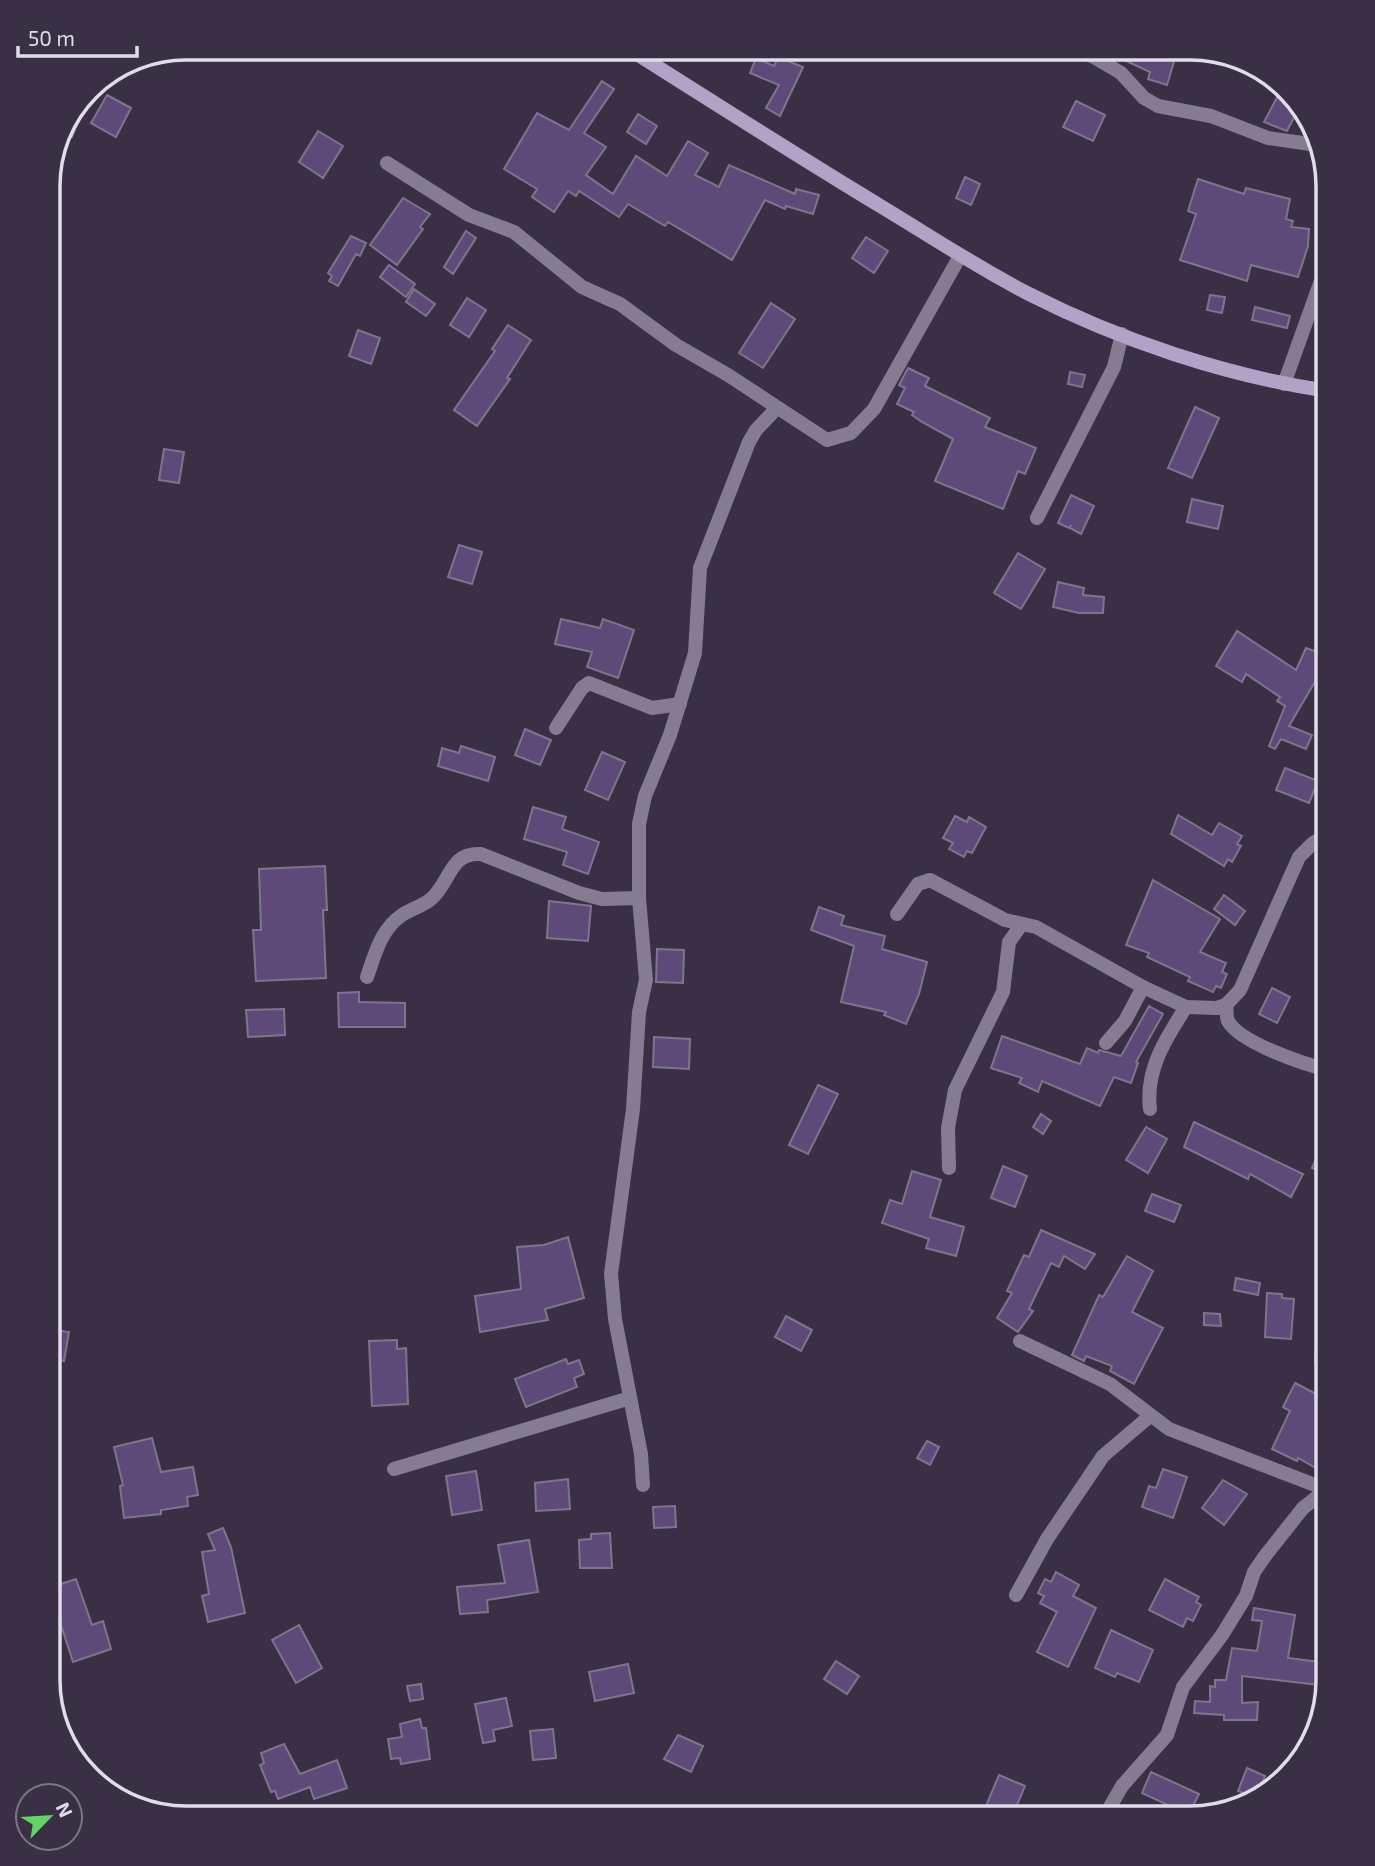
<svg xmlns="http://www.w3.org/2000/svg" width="1375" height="1866" font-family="'Exo 2',sans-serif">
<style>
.building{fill:#5e4a79;stroke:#7e758d;stroke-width:2}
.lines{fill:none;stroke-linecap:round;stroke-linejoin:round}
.minor{stroke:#857c92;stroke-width:14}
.secondary{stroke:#b1a3c7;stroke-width:14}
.rim{fill:none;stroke:#e1dce9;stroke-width:3.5}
</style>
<rect width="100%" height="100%" fill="#393046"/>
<g class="building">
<polygon points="1096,47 1152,48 1176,55 1167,85 1148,79 1150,72"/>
<polygon points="778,57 803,67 780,116 766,108 779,85 750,73 756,58 774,66"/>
<polygon points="602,81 614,89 584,133 606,147 586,175 613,194 636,156 667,176 688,141 708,153 695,175 719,187 729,165 795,194 796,189 819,195 813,214 786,206 785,209 765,200 732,260 668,222 665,226 628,204 619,217 579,191 576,196 568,191 554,212 532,197 537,189 504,169 537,113 569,130"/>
<polygon points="1282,88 1300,106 1287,131 1264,122"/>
<polygon points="107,95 131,108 116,137 91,123"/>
<polygon points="1076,101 1105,115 1093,141 1063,127"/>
<polygon points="638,114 657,126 646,144 627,132"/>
<polygon points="66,118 78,122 72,137 59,132"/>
<polygon points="318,131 343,146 323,178 299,162"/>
<polygon points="965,177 980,184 971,205 956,198"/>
<polygon points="1198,179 1244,194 1246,188 1290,199 1286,219 1293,221 1291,227 1309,229 1308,246 1298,277 1251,265 1247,281 1180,260 1196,214 1188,211"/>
<polygon points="403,198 430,214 420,227 423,229 397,265 370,245"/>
<polygon points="466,231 476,238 453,274 444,267"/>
<polygon points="351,236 366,243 360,256 356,254 338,286 329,281 332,276 328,273"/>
<polygon points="866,237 888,251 874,273 852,258"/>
<polygon points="389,265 415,284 406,297 380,277"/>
<polygon points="414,289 435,304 426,316 406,302"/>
<polygon points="1210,295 1225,297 1222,313 1207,310"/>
<polygon points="467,298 486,310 469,337 450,325"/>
<polygon points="771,303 795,319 763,368 739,353"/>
<polygon points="1255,307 1290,316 1287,328 1252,320"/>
<polygon points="508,325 531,340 507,378 510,379 477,426 454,410 495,351 492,349"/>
<polygon points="358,330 380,338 371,364 349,356"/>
<polygon points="908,368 929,378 925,386 990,418 985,427 1036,448 1025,474 1018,471 1003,509 935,481 953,439 922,422 912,415 914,412 897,404 905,388 899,385"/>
<polygon points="1070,372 1085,375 1082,387 1068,384"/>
<polygon points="1195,407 1219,418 1192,478 1168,468"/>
<polygon points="164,449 184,452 179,483 159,480"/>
<polygon points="1071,495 1094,506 1081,534 1070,528 1071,525 1069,528 1058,523"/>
<polygon points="1192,499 1223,506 1218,529 1187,522"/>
<polygon points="459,545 482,552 472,584 448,577"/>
<polygon points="1018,553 1045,569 1021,609 994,593"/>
<polygon points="1058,582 1084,588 1083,595 1104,597 1103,613 1079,613 1053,607"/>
<polygon points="561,619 600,628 603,619 634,630 618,678 587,667 592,652 555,644"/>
<polygon points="1328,622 1328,679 1319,675 1289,726 1312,735 1306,749 1281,739 1275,749 1269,746 1285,706 1277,701 1280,697 1246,674 1242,682 1216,666 1237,631 1296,670 1306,648 1314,651"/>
<polygon points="525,729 551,740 540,765 515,755"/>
<polygon points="461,746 495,757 488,781 438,766 442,748 459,753"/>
<polygon points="602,752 625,762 608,800 585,790"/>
<polygon points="1285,768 1318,781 1309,803 1276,790"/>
<polygon points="533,807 566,817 562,829 599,842 588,874 563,865 567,852 524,839"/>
<polygon points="1178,815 1212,835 1219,823 1242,836 1237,844 1241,846 1232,862 1228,859 1224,866 1171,834"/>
<polygon points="955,816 967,822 969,817 986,827 972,853 967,851 964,857 949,849 953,843 943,838"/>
<polygon points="325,866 327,910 323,910 326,978 256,981 253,930 261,930 259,869"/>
<polygon points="1153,880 1220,919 1200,952 1226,963 1222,972 1227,974 1221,988 1216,986 1213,992 1188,981 1190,977 1147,957 1149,953 1126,945"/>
<polygon points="1224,895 1245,911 1235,925 1214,909"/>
<polygon points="549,901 591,906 588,941 547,938"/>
<polygon points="819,907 844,916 841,925 885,936 882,949 927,962 919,994 906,1024 884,1015 886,1012 841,1002 854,946 811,930"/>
<polygon points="657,949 684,950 683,983 656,982"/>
<polygon points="1272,988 1290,997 1277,1023 1259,1014"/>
<polygon points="359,992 359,1002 405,1003 405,1027 339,1027 338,993"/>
<polygon points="1149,1006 1163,1014 1136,1062 1138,1063 1131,1083 1114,1077 1100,1106 1042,1081 1038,1092 1019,1083 1022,1078 991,1068 1002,1036 1080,1064 1087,1048 1098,1053 1099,1050 1121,1056"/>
<polygon points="284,1009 285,1035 248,1037 246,1010"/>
<polygon points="654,1037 690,1039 689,1069 653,1067"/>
<polygon points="818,1085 838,1094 808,1154 789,1145"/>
<polygon points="1041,1114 1051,1121 1043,1134 1033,1127"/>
<polygon points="1194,1122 1303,1174 1291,1197 1250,1174 1248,1179 1184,1147"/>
<polygon points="1146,1127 1167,1139 1148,1173 1126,1160"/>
<polygon points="1328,1131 1328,1175 1312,1168"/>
<polygon points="1003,1166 1027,1176 1015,1207 991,1198"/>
<polygon points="912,1171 941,1180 930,1217 964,1227 956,1256 926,1248 929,1239 882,1223 890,1200 902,1204"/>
<polygon points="1152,1194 1181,1205 1174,1222 1145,1211"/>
<polygon points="1041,1230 1095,1254 1085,1269 1064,1256 1059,1267 1051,1263 1029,1309 1033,1311 1018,1332 997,1318 1012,1293 1007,1291 1024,1255 1029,1257"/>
<polygon points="568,1237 584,1298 545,1309 548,1320 480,1332 475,1296 521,1289 517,1247 544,1245"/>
<polygon points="1127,1256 1153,1271 1132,1312 1163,1328 1134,1384 1110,1371 1112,1366 1086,1356 1084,1361 1072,1355 1099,1295 1103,1297"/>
<polygon points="1236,1278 1260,1283 1258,1295 1234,1290"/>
<polygon points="1267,1293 1282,1294 1282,1298 1294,1299 1291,1339 1265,1337"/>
<polygon points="1204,1313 1220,1314 1221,1326 1204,1325"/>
<polygon points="1317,1313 1328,1313 1328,1365 1315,1364"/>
<polygon points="786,1316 812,1330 801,1351 775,1337"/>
<polygon points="47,1329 69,1332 64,1361 47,1358"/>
<polygon points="397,1340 397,1349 406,1348 408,1404 372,1406 369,1341"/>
<polygon points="566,1359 568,1364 579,1360 584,1374 574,1378 577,1387 526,1407 515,1379"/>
<polygon points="1295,1383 1328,1400 1328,1475 1298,1458 1297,1461 1272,1449 1290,1411 1283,1407"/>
<polygon points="152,1438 161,1472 193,1467 198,1495 187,1497 188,1506 161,1510 161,1514 124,1518 120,1486 123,1485 114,1447"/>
<polygon points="927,1441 939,1447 930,1465 917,1458"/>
<polygon points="1163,1469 1187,1477 1173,1518 1142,1507 1149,1486 1156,1488"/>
<polygon points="476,1471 482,1510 452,1515 446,1476"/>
<polygon points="568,1479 570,1509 536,1511 535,1483"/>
<polygon points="1223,1480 1247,1494 1224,1525 1202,1508"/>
<polygon points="675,1506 676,1527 654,1528 653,1507"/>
<polygon points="223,1528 231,1547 245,1613 208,1622 202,1596 209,1594 202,1552 215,1550 208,1534"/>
<polygon points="610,1533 612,1568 580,1568 579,1540 591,1539 591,1534"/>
<polygon points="529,1540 538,1592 487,1600 488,1612 460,1614 457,1587 505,1583 498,1545"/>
<polygon points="1056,1572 1079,1585 1073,1596 1096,1608 1068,1667 1037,1652 1057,1612 1040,1603 1044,1596 1038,1593 1045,1579 1051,1582"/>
<polygon points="76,1579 92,1625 103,1621 111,1649 73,1662 49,1588"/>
<polygon points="1165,1579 1199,1597 1196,1602 1201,1605 1193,1621 1187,1618 1183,1627 1149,1610"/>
<polygon points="1254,1608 1295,1615 1288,1658 1328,1663 1327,1686 1242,1676 1242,1703 1258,1702 1257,1720 1224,1720 1224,1715 1194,1713 1195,1701 1210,1702 1210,1686 1215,1687 1215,1680 1226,1680 1232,1648 1257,1651 1262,1621 1252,1620"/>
<polygon points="299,1625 322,1668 296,1683 272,1640"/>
<polygon points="1111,1630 1153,1650 1139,1682 1117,1673 1115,1677 1095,1668"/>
<polygon points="836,1661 859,1676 847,1694 824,1679"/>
<polygon points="628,1664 634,1693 595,1701 589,1672"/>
<polygon points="421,1684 423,1699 410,1701 407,1686"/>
<polygon points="506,1698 512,1726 493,1730 495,1741 483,1743 475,1704"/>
<polygon points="420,1719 422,1728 426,1728 430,1759 401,1764 400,1758 391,1759 388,1739 402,1737 400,1724"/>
<polygon points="553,1729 556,1758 533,1760 530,1731"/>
<polygon points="678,1735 703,1746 691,1772 664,1759"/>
<polygon points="284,1744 300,1774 337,1760 347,1788 314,1799 310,1787 278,1799 275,1791 271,1792 260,1765 264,1763 261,1753"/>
<polygon points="1247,1768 1265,1776 1257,1798 1238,1791"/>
<polygon points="1151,1772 1199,1794 1189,1815 1142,1793"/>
<polygon points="999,1775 1025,1786 1012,1817 986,1806"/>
</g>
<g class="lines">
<g class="minor">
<polyline points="1068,47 1094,57 1121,73 1144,98 1158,106 1211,116 1268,138 1317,145"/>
<polyline points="387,163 469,215 514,232 582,287 620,304 676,345 728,375 827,440 851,433 874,409 960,256"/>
<polyline points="1284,384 1328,261"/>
<polyline points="1037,518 1114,367 1122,334"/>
<polyline points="556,728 582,688 589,683 652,708 680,704"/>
<polyline points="897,914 918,884 930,880 1005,920 1036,927 1143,987 1186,1007 1217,1008 1226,1005 1240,990 1299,857 1312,844 1328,834"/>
<path d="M367,977c8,-23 14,-48 35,-62 9,-6 21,-9 29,-16 20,-17 18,-47 50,-45l98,39 23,6 37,-1"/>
<path d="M1226,1005c1,4 0,12 2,16 12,22 76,43 100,49"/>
<polyline points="1106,1043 1125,1021 1143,987"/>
<path d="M1150,1109c-5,-39 16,-71 36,-102"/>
<polyline points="949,1168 948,1128 955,1090 1003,992 1009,942 1022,924"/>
<polyline points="1020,1341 1110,1384 1169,1429 1328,1490"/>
<polyline points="394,1469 630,1398"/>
<polyline points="643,1485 641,1454 615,1319 611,1274 633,1109 639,1012 646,980 639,898 639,824 645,796 670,735 695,653 700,568 749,442 756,430 777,408"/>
<polyline points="1016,1595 1047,1539 1103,1456 1150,1416"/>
<polyline points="1103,1819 1122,1786 1167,1735 1183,1687 1222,1635 1246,1596 1254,1572 1265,1556 1303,1508 1327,1489"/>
</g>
<path class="secondary" d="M626,47c85,54 170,108 256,160 48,29 95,60 145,86 92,47 199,83 301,98"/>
</g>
<path d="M0 0H1375V1866H0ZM186 60H1190A126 126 0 0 1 1316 186V1680A126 126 0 0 1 1190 1806H186A126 126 0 0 1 60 1680V186A126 126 0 0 1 186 60Z" fill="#393046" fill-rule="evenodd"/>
<path class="rim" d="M186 60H1190A126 126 0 0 1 1316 186V1680A126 126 0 0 1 1190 1806H186A126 126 0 0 1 60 1680V186A126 126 0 0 1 186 60Z"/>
<g transform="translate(49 1817) rotate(65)"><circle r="33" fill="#393046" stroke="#7c7587" stroke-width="2"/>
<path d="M0-5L12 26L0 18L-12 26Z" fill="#65d467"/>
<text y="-10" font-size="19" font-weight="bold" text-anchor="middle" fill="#e1dce9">N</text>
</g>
<path d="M18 46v10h119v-10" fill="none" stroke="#e1dce9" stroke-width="3.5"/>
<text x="28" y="46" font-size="21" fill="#e1dce9" stroke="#393046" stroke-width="5" paint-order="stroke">50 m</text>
</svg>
